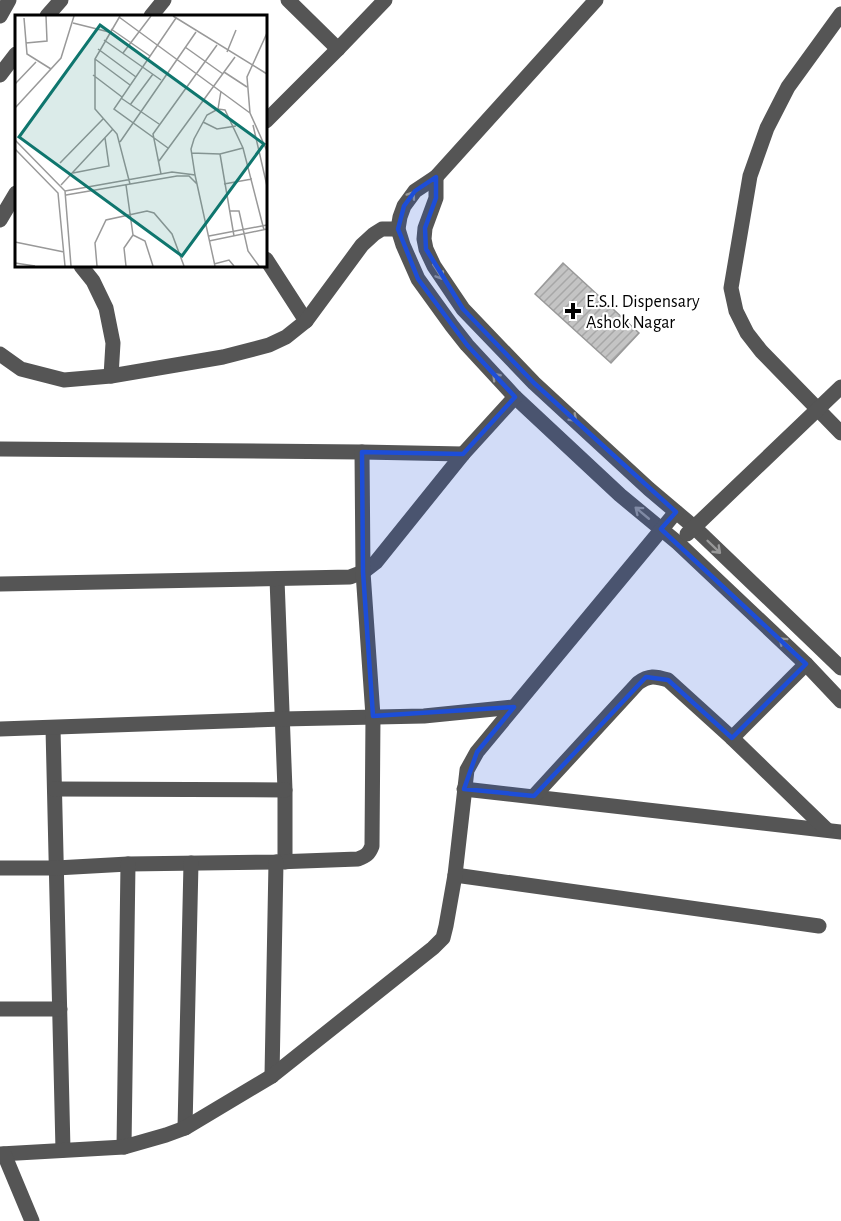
<svg xmlns="http://www.w3.org/2000/svg" width="841" height="1221" font-family="'Alegreya Sans',sans-serif">
<style>
.building{fill:url(#building-hatch);stroke:#999;stroke-width:1.5}
.lines{fill:none;stroke-linecap:round;stroke-linejoin:round}
.minor{stroke:#555;stroke-width:15}
.oneway{stroke:#999}
.marked{fill:#1d4ed8;fill-opacity:0.2;stroke:#1d4ed8;stroke-width:4.5;stroke-linejoin:round}
.poi-dot{fill:#000;stroke:#fff;stroke-width:2}
.labels{text-anchor:middle;stroke-width:4.5;stroke-linejoin:round;paint-order:stroke}
.poi-label{font-size:18px;fill:#000;stroke:#fff;text-anchor:start}
.inset-road{fill:none;stroke:#999;stroke-width:1.5}
.view{fill:#0f766e;fill-opacity:0.15;stroke:#0f766e;stroke-width:3}
.inset-edge{fill:none;stroke:#000;stroke-width:3}
</style>
<defs>
<pattern id="building-hatch" width="6" height="6" patternUnits="userSpaceOnUse" patternTransform="scale(1.5)"><rect width="6" height="6" fill="#c4c4c4"/><path d="M-1 1l2-2M0 6l6-6M5 7l2-2" fill="none" stroke="#a7a7a7"/></pattern>
</defs>
<rect width="100%" height="100%" fill="#fff"/>
<polygon class="building" points="563,263 639,333 611,363 535,294"/>
<g class="lines">
<g class="minor">
<polyline points="288,0 338,49"/>
<polyline points="596,0 436,177 415,191 404,206 400,217 398,229 403,245 418,279 452,326 467,345 515,397 620,495 678,543 806,664 841,701"/>
<polyline points="841,14 788,87 767,128 750,176 731,288 736,311 747,333 761,351 841,433"/>
<polyline points="0,16 9,0"/>
<polyline points="47,16 61,0"/>
<polyline points="151,16 164,0"/>
<polyline points="0,75 16,54"/>
<polyline points="266,121 338,49 385,0"/>
<polyline points="436,177 436,198 425,228 424,239 426,249 434,266 463,309 534,383 649,489 694,527 841,668"/>
<polyline points="0,220 16,193"/>
<polyline points="266,259 306,321"/>
<polyline points="81,266 93,281 106,308 113,343 111,376"/>
<polyline points="0,354 21,369 64,380 111,376 223,357 269,345 286,337 306,321 362,245 374,234 382,229 398,229"/>
<polyline points="0,449 362,452 463,454"/>
<polyline points="687,534 841,387"/>
<polyline points="277,579 285,790 285,862"/>
<polyline points="0,584 350,577 363,572 376,562 463,454 515,397"/>
<polyline points="53,728 63,1150"/>
<polyline points="0,729 282,719 424,716 514,707"/>
<polyline points="732,738 806,664"/>
<polyline points="55,789 285,790"/>
<polyline points="464,789 841,832"/>
<path d="M534,796l104,-113c11,-8 17,-7 30,-3l64,58 94,91"/>
<path d="M0,868h56l72,-4 148,-2 82,-3c8,-3 11,-5 14,-13l1,-130 -10,-144 -1,-120"/>
<polyline points="455,875 819,926"/>
<polyline points="0,1009 60,1009"/>
<polyline points="272,1076 276,862"/>
<polyline points="185,1128 191,863"/>
<polyline points="124,1147 128,864"/>
<polyline points="0,1154 124,1147 166,1135 185,1128 272,1076 433,948 443,938 446,926 455,875 467,770 477,752 676,512"/>
<polyline points="4,1154 32,1221"/>
</g>
</g>
<defs><path id="oneway-shaft" d="M-6 0H5M1.5-3L5.5 0L1.5 3" fill="none" stroke-width="1.6" stroke-linecap="round" stroke-linejoin="round" transform="scale(1.5)"/></defs>
<g class="oneway">
<use href="#oneway-shaft" transform="translate(409 199) rotate(-55)"/>
<use href="#oneway-shaft" transform="translate(438 272) rotate(57)"/>
<use href="#oneway-shaft" transform="translate(499 380) rotate(-133)"/>
<use href="#oneway-shaft" transform="translate(570 415) rotate(43)"/>
<use href="#oneway-shaft" transform="translate(642 513) rotate(-140)"/>
<use href="#oneway-shaft" transform="translate(714 547) rotate(44)"/>
<use href="#oneway-shaft" transform="translate(786 644) rotate(-137)"/>
</g>
<path class="marked" d="M436,177v21l-11,30 1,21 37,60 71,74 142,129 -15,17 145,135 -74,74 -64,-58 -22,-3 -112,119 -70,-7 13,-37 37,-45 -141,9 -10,-144 -1,-120 101,2 52,-57 -48,-52 -49,-66 -20,-50 6,-23 11,-15z"/>
<path class="poi-dot" d="M570 302h6v6h6v6h-6v6h-6v-6h-6v-6h6z"/>
<g class="labels">
<g class="poi-label">
<text x="586" y="307">E.S.I. Dispensary<tspan x="586" dy="21">Ashok Nagar</tspan></text>
</g>
</g>
<g transform="translate(15 15)">
<rect width="252" height="252" fill="#fff"/>
<path class="inset-road" d="M105,1l-25,43v50l22,25 13,50M158,1l94,58M104,2l131,96M9,3l3,36 24,15M58,8l36,9M96,14l39,27M252,18l-20,44 3,36 17,38M89,25l57,40M11,28l21,-2 -1,-25M170,32l38,27M83,34l38,28M212,37l9,-22M108,38l28,-37M80,44l35,26M209,57l23,15M78,60l29,22M0,69l21,-22M106,83l38,26M115,90l23,-31M0,93l46,-50 13,-42M203,94l3,-18M188,107l14,7 19,-3M238,110l14,61M0,125l50,51 6,75M105,127l76,-110M153,133l-54,-39 62,-91M0,134l43,44 7,73M176,138l29,1 23,-6M205,139l14,82M144,146l76,-104M45,148l43,-44M58,158l36,-7 -4,-28M146,159l-8,-40 64,-89M180,160l-4,-26 3,-10 13,-24 11,-6 7,1 18,38 21,82M209,169l28,-5M46,170l52,-56M111,170l7,50M50,176l107,-19 23,3 20,91M51,180l111,-19h12l8,8M214,196h10l9,40 11,15M118,220l12,6 8,25M194,221l58,-11M194,226l58,-12M0,227l49,10M0,248l20,3M199,249l15,-4 5,6M82,251l-2,-23 11,-23 41,-9 7,2 18,21 12,32M111,251l-2,-18 9,-13"/>
<path class="view" d="M85,10l164,119 -82,112 -163,-119z"/>
<rect width="252" height="252" class="inset-edge"/>
</g>
</svg>
